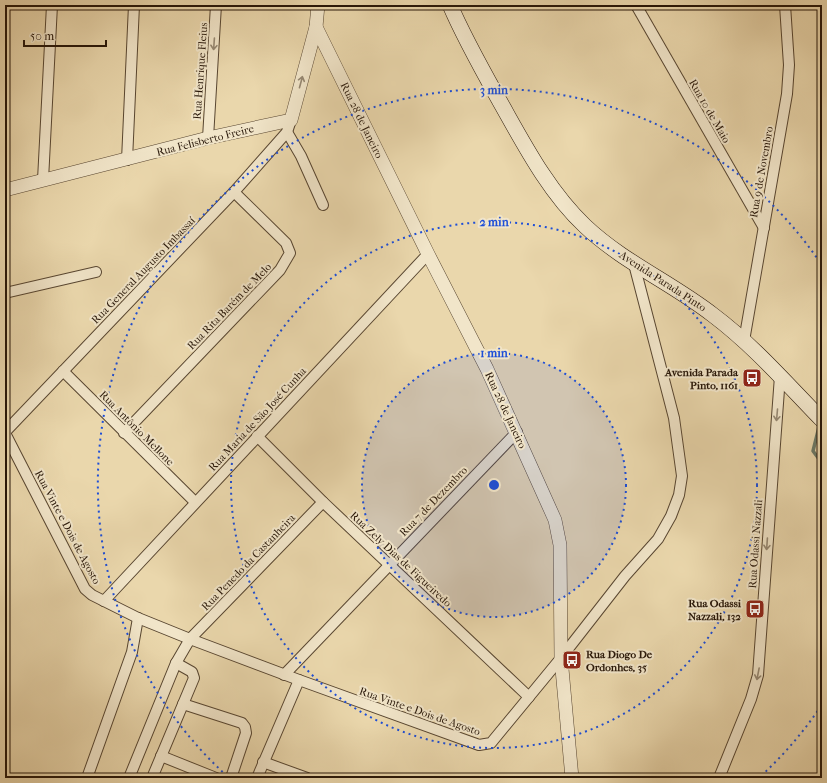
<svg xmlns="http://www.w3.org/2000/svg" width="827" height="783" font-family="'IM FELL French Canon',serif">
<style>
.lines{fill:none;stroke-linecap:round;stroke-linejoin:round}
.stream{stroke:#6b7866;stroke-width:3.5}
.minor-casing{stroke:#584631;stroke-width:12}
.tertiary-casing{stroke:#584631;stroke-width:14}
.secondary-casing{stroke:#271608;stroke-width:16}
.minor{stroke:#f1e5c9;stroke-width:10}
.tertiary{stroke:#f1e5c9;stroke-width:13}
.secondary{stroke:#f1e5c9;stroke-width:15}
.oneway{stroke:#968872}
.ring{fill:none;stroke:#1d4ed8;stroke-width:2;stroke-dasharray:2 4}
.labels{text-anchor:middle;stroke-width:4;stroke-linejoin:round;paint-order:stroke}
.street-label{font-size:11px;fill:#271608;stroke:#f1e5c9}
.poi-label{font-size:11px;font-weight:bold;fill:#271608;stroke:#f1e5c9;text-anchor:end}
.centre{fill:#1d4ed8;stroke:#f1e5c9;stroke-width:2}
.ring-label{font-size:12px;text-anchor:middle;font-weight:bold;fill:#1d4ed8;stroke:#f1e5c9;stroke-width:4;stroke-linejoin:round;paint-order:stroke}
</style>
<rect width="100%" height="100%" fill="#ead7ac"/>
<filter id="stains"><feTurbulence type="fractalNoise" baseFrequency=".005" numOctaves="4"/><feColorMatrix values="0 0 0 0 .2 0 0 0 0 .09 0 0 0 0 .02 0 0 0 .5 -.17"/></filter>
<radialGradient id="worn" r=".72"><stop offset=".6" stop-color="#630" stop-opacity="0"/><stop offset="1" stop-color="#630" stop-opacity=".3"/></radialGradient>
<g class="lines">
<g class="stream">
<polyline points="822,5 822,8"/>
<polyline points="820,423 813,451 822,463"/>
</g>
<defs>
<g id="minor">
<polyline points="636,5 764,228"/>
<polyline points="287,132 301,156 323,205"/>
<polyline points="208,138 216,5"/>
<polyline points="127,160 134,5"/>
<polyline points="43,180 52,5"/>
<polyline points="5,293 96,272"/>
<polyline points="744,341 787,94 789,65 785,5"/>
<polyline points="63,371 195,502"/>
<polyline points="5,432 234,192 287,132 291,120"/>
<polyline points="5,433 85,589 92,595 138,618 190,639 299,680 479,745 491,743 561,658 625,576 658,539 671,516 679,495 682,476 674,418 634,264"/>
<polyline points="124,433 280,270 290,253 286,243 234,192"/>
<polyline points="257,436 323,502 529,697"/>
<polyline points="104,601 428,254"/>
<polyline points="284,675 517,432"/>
<polyline points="183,704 242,723 245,727 246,733 231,778"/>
<polyline points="161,756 216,778"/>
<polyline points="263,762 307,778"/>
<polyline points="87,778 132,652 138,618"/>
<polyline points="129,778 176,663 190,639 323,502"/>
<polyline points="152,778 194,678 192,672 176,663"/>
<polyline points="257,778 299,680"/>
<polyline points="719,778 751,699 758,675 780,376"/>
</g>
<g id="tertiary">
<polyline points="316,27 428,254 487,369 555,520 560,545 561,658 572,778"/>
<polyline points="5,190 208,138 291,120 316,27 318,5"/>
</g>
<path id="secondary" d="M450,5c15,35 34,68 53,102 23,41 47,86 82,119 38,36 87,57 128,89 40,30 74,69 109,105"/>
</defs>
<use href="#minor" class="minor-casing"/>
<use href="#tertiary" class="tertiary-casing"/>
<use href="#secondary" class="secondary-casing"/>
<use href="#minor" class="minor"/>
<use href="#tertiary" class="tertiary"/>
<use href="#secondary" class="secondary"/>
</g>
<defs><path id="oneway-shaft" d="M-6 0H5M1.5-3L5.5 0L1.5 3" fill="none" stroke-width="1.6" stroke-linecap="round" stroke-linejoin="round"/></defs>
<g class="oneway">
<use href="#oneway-shaft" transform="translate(214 44) rotate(94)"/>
<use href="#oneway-shaft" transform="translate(301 82) rotate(-75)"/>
<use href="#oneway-shaft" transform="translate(777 415) rotate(95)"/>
<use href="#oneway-shaft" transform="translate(767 544) rotate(94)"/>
<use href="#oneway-shaft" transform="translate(758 674) rotate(101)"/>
</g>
<circle cx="494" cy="485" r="132" fill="#1d4ed8" fill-opacity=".12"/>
<g class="ring">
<circle cx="494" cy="485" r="132"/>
<circle cx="494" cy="485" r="263"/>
<path d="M821 706A395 395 0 0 1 761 776M227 776A395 395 0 1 1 821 264"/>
</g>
<defs>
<symbol id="bus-square" viewBox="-11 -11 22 22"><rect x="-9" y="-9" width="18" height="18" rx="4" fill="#8f2418" stroke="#f1e5c9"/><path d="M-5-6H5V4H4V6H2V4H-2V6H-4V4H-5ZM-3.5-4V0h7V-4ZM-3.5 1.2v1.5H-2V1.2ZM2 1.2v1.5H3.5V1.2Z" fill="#fff"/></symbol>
</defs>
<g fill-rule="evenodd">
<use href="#bus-square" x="741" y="367" width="22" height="22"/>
<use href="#bus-square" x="744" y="598" width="22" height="22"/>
<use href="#bus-square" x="561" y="649" width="22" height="22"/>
</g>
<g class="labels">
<g class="street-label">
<text transform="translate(200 71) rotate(-86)" y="4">Rua Henrique Fleius</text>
<text transform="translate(710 111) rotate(60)" y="4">Rua 10 de Maio</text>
<text transform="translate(362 120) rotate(64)" y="4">Rua 28 de Janeiro</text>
<text transform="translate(205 140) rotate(-14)" y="4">Rua Felisberto Freire</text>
<text transform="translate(761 172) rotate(-80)" y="4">Rua 9 de Novembro</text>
<text transform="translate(143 270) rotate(-46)" y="4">Rua General Augusto Imbassaí</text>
<text transform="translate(663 281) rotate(33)" y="4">Avenida Parada Pinto</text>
<text transform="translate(229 306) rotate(-46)" y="4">Rua Rita Barém de Melo</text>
<text transform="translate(506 410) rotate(65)" y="4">Rua 28 de Janeiro</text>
<text transform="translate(257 419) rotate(-47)" y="4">Rua Maria de São José Cunha</text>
<text transform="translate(137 428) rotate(45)" y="4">Rua Antônio Mellone</text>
<text transform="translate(433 501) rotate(-46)" y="4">Rua 7 de Dezembro</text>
<text transform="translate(68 527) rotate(62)" y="4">Rua Vinte e Dois de Agosto</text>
<text transform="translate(755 544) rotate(-86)" y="4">Rua Odassi Nazzali</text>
<text transform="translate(401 559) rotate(43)" y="4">Rua Zely Dias de Figueiredo</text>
<text transform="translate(248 562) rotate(-46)" y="4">Rua Penedo da Castanheira</text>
<text transform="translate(420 711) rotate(19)" y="4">Rua Vinte e Dois de Agosto</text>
</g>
<g class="poi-label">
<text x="738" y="376">Avenida Parada<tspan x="738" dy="13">Pinto, 1161</tspan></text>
<text x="741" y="607">Rua Odassi<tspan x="741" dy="13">Nazzali, 132</tspan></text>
<text x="586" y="658" text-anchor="start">Rua Diogo De<tspan x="586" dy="13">Ordonhes, 35</tspan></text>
</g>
</g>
<circle cx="494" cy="485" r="6" class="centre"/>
<g class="ring-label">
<text x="494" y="94">3 min</text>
<text x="494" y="226">2 min</text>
<text x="494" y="357">1 min</text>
</g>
<rect width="827" height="783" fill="none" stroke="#ead7ac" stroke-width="20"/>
<rect x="6" y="6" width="815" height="771" fill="none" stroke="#271608" stroke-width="2"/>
<rect x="10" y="10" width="807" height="763" fill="none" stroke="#271608"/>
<path d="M24 40v6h82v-6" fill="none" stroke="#271608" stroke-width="2"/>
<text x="30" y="40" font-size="12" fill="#271608" stroke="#f1e5c9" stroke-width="3" paint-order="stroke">50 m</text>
<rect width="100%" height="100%" filter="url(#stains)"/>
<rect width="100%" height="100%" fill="url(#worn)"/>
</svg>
